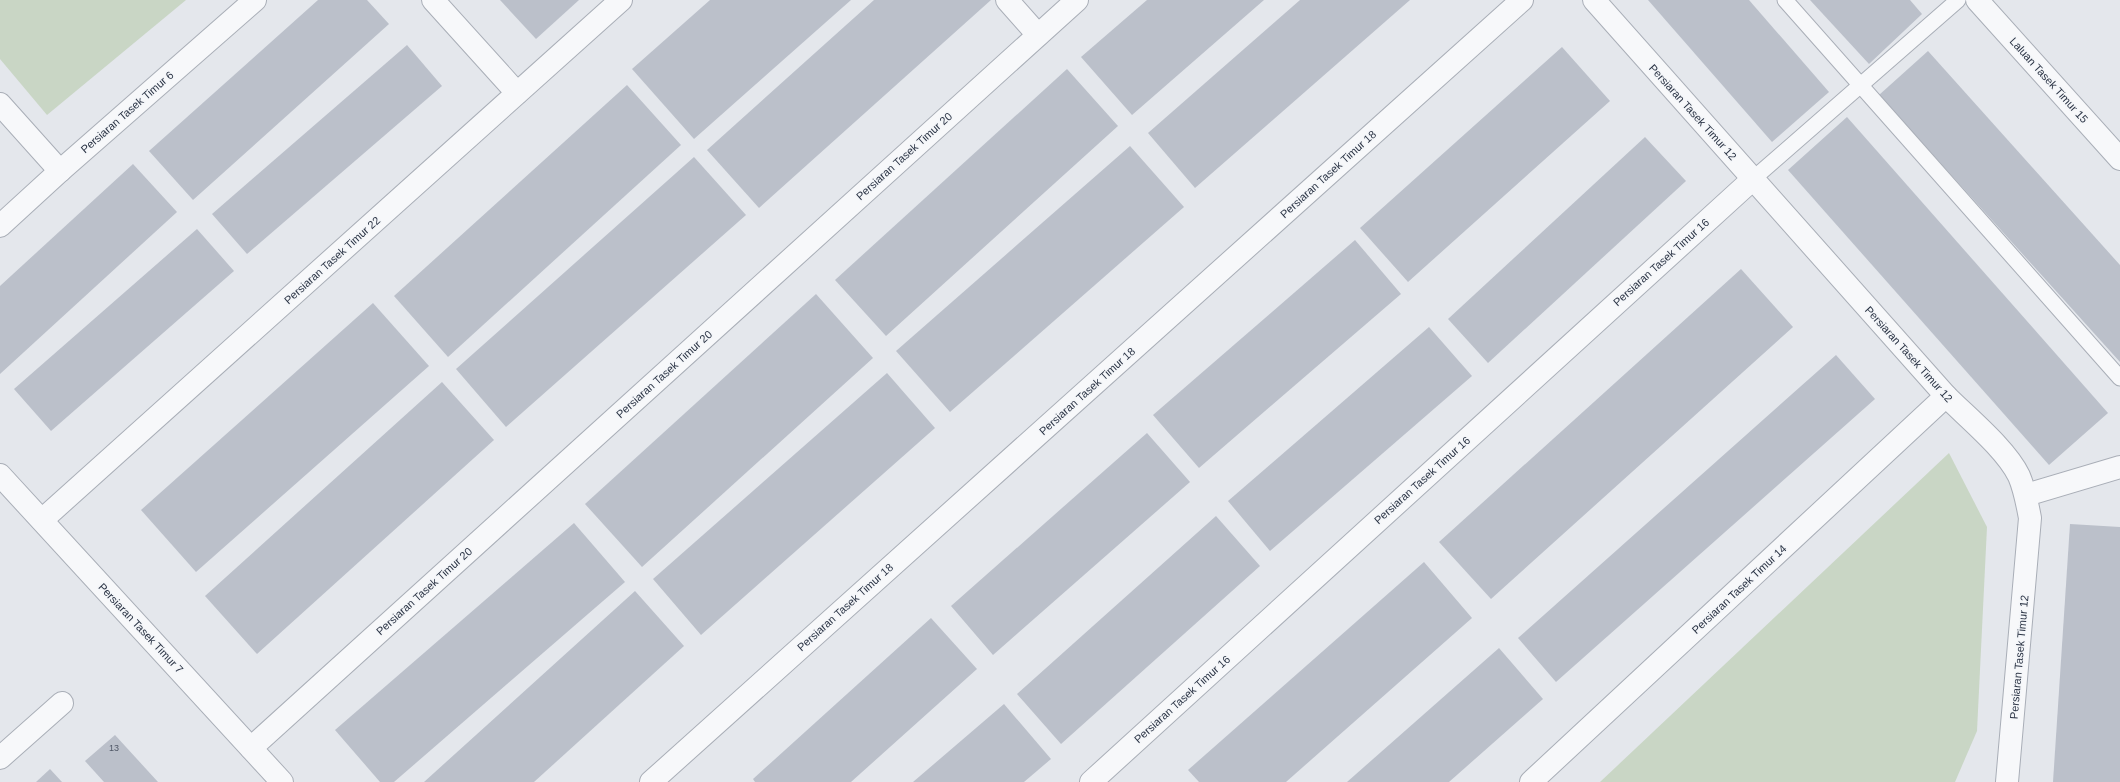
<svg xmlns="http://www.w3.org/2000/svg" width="2120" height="782" font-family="Helvetica,sans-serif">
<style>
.green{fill:#c9d6c5}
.building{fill:#bbc0ca}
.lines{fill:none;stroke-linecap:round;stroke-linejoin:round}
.lane-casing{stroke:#a9aeb7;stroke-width:17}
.street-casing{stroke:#a9aeb7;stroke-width:24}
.lane{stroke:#f7f8fa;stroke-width:15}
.street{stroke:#f7f8fa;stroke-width:22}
.labels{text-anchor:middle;stroke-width:3;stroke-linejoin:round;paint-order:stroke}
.number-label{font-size:9px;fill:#4f5766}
.street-label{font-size:11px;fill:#2b3445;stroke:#f4f6f9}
</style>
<rect width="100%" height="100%" fill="#e4e7ec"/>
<g class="green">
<polygon points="0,0 186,0 47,115 0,59"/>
<polygon points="1949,453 1987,527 1977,731 1955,782 1600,782"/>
</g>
<g class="building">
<polygon points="318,0 367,0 389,24 193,200 149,151"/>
<polygon points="500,0 579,0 536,39"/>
<polygon points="710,0 851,0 694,139 632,69"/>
<polygon points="874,0 991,0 759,208 707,150"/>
<polygon points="1147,0 1264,0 1132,115 1081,57"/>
<polygon points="1300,0 1410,0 1195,188 1148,133"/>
<polygon points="1648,0 1749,0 1829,92 1772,142"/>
<polygon points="1810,0 1910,0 1922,14 1869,64"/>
<polygon points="407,45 442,86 247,254 212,214"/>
<polygon points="1562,47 1610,101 1408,282 1360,228"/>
<polygon points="1928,51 2120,265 2120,362 1879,95"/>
<polygon points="1067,69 1118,126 886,336 835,280"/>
<polygon points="627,85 681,145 448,357 394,296"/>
<polygon points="1847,117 2108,413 2049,465 1788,170"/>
<polygon points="1645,137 1686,181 1488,363 1448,319"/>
<polygon points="1130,146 1184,207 950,412 896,351"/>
<polygon points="694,157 746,215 506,427 456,369"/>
<polygon points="133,164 177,212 0,374 0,286"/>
<polygon points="197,229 234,271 51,431 14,389"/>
<polygon points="1355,240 1401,294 1199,468 1153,415"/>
<polygon points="1741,269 1793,327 1491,599 1439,542"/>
<polygon points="816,294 873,358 642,567 585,504"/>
<polygon points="373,303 429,366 196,572 141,510"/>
<polygon points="1429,327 1472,376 1270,551 1228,501"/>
<polygon points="1836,355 1875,399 1556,682 1518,638"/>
<polygon points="887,373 935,428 701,635 653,579"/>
<polygon points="442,382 494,440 257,654 205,596"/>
<polygon points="1147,433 1190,482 993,655 951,606"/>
<polygon points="1216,516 1260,566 1061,744 1017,694"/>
<polygon points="574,523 625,582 394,782 380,782 335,730"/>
<polygon points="2070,524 2120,527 2120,782 2053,782"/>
<polygon points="1424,562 1472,618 1286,782 1199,782 1188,770"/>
<polygon points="635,591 684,646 534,782 424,782"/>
<polygon points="931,618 977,669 851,782 755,782 753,779"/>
<polygon points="1499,648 1543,699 1449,782 1347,782"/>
<polygon points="1004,704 1051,759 1024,782 913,782"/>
<polygon points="115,735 158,782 104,782 85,761"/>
<polygon points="50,769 62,782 36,782"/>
</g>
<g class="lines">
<defs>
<g id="lane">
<polyline points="1785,0 2120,378"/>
<polyline points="1753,179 1958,0"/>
</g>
<g id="street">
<polyline points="433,0 517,93"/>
<polyline points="1007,0 1038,35"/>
<path d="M1594,0l352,396c22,22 60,53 73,80 6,14 8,27 11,42l-23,264"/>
<polyline points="1977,0 2120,159"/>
<polyline points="0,104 60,171"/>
<polyline points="0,226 60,171 255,0"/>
<polyline points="0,475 282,782"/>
<polyline points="2026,495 2120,467"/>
<polyline points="42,520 621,0"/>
<polyline points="251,748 1077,0"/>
<polyline points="0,758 62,703"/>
<polyline points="651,782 1522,0"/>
<polyline points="1091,782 1753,179"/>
<polyline points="1531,782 1946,396"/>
</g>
</defs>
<use href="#lane" class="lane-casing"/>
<use href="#street" class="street-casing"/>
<use href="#lane" class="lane"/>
<use href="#street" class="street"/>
</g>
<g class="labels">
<g class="number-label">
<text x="114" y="751">13</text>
</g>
<g class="street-label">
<text transform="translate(2049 80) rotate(48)" y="4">Laluan Tasek Timur 15</text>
<text transform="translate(127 112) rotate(-41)" y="4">Persiaran Tasek Timur 6</text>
<text transform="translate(1693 112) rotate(48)" y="4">Persiaran Tasek Timur 12</text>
<text transform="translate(904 156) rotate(-42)" y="4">Persiaran Tasek Timur 20</text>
<text transform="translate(1328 174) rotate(-42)" y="4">Persiaran Tasek Timur 18</text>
<text transform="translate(332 260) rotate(-42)" y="4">Persiaran Tasek Timur 22</text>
<text transform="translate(1661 262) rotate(-42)" y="4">Persiaran Tasek Timur 16</text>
<text transform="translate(1909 354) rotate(48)" y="4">Persiaran Tasek Timur 12</text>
<text transform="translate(664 374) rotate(-42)" y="4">Persiaran Tasek Timur 20</text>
<text transform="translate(1087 391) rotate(-42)" y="4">Persiaran Tasek Timur 18</text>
<text transform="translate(1422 480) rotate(-42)" y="4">Persiaran Tasek Timur 16</text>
<text transform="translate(1739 589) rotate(-43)" y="4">Persiaran Tasek Timur 14</text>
<text transform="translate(424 591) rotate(-42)" y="4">Persiaran Tasek Timur 20</text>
<text transform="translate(845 607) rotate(-42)" y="4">Persiaran Tasek Timur 18</text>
<text transform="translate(141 628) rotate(47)" y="4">Persiaran Tasek Timur 7</text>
<text transform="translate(2019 657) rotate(-85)" y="4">Persiaran Tasek Timur 12</text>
<text transform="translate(1182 699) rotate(-42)" y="4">Persiaran Tasek Timur 16</text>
</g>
</g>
</svg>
